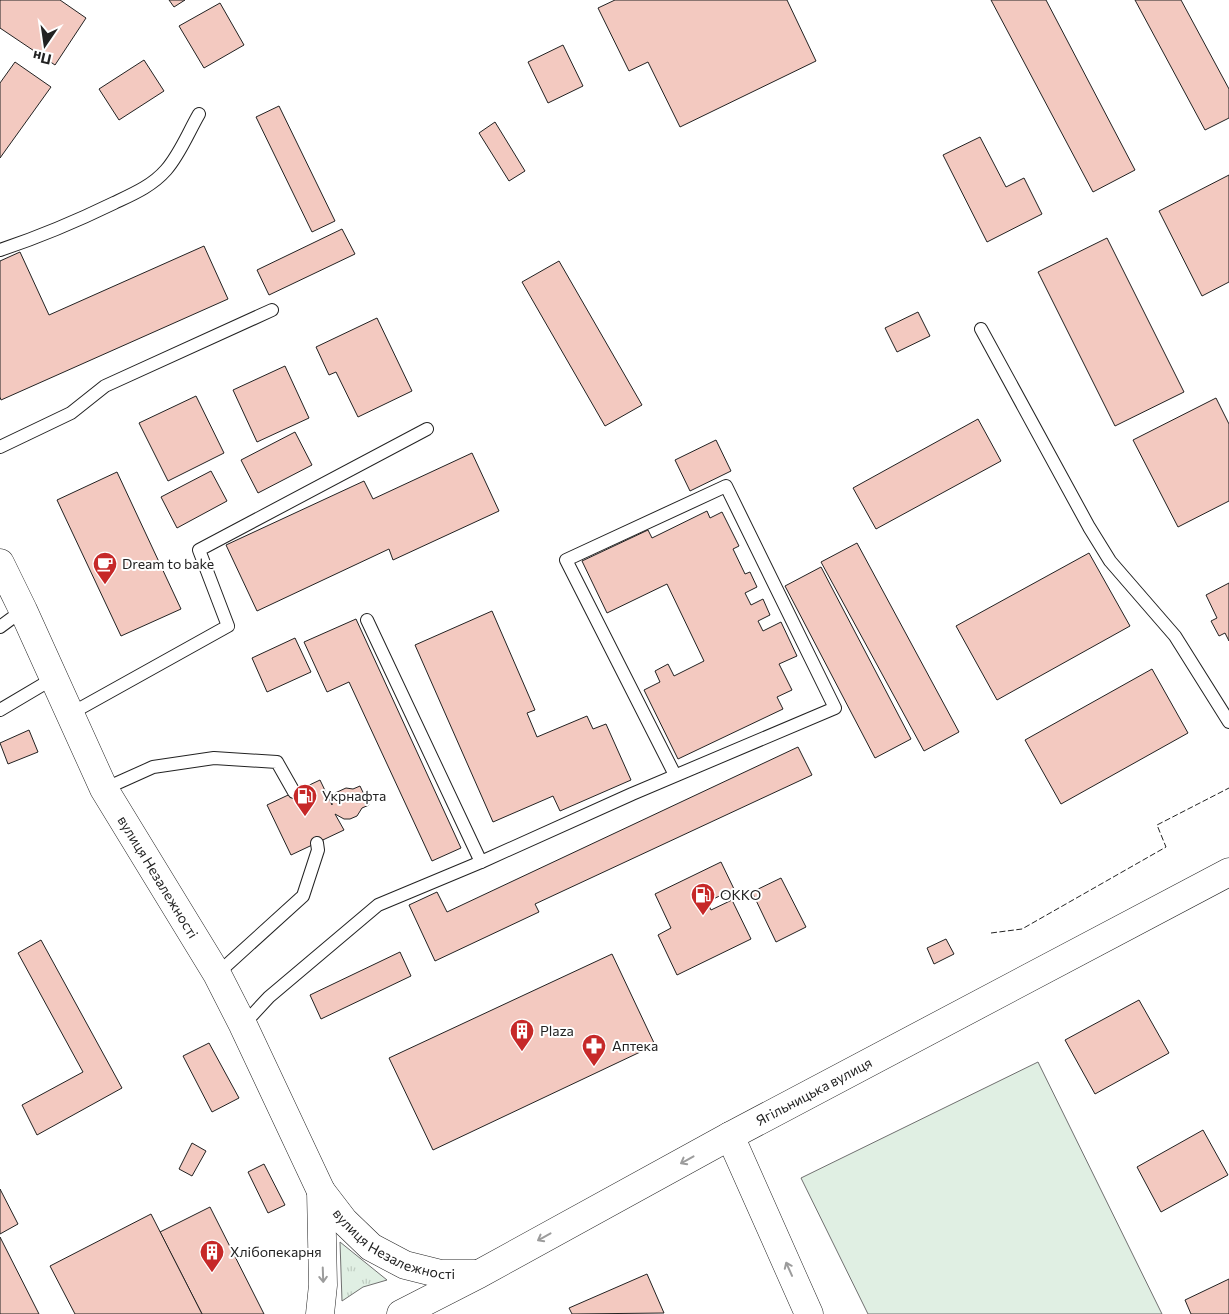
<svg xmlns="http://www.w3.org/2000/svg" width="1229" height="1314" font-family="Commissioner,sans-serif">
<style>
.grass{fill:url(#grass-tufts);stroke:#6f6f6f}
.pitch{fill:#e0efe3;stroke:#6f6f6f}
.building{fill:#f3c9c0;stroke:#222}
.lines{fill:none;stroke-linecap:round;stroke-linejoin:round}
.service-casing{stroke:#222;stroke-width:14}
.secondary-casing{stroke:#222;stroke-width:29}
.service{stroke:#fff;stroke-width:12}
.secondary{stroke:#fff;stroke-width:28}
.fence{stroke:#222;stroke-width:1;stroke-dasharray:6 2.5;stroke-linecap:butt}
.oneway{stroke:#9c9c9c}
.labels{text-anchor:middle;stroke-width:4;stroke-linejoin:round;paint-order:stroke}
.poi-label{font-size:14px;fill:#222;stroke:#fff;text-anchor:start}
.street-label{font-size:14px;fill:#222;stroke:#fff}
</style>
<defs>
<pattern id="grass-tufts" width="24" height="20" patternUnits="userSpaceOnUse" patternTransform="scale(1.25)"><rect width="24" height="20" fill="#e0efe3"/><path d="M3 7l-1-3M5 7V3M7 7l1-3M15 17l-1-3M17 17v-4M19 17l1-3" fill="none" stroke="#c0cdc2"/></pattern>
</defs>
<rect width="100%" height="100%" fill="#fff"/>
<polygon class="grass" points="340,1242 387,1280 363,1287 342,1301"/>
<polygon class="pitch" points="1038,1062 1162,1314 868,1314 801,1178"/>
<g class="building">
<polygon points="0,0 60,0 86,18 55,65 0,28"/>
<polygon points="169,0 185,0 174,7"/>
<polygon points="615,0 787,0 816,61 680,127 648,62 629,71 598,8"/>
<polygon points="991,0 1046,0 1135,170 1093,192"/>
<polygon points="1135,0 1181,0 1229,89 1229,118 1205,130"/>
<polygon points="220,3 244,45 204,68 179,26"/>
<polygon points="563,45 583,86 548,103 528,62"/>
<polygon points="144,60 164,91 119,120 99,89"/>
<polygon points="15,62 51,87 0,158 0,83"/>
<polygon points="279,106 335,221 312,232 256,117"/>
<polygon points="495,122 525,171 509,181 479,133"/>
<polygon points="980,137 1006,187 1024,178 1042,214 987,242 943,155"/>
<polygon points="1229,175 1229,282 1202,296 1159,211"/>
<polygon points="342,229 355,254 269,295 257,270"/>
<polygon points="1107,238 1184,392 1115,426 1038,272"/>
<polygon points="204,246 228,299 1,400 0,397 0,261 20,252 49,315"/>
<polygon points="559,261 642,405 605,426 522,282"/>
<polygon points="918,312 930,336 897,352 885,328"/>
<polygon points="377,318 412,391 358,417 336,372 329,375 316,347"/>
<polygon points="285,366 309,418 257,442 233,390"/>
<polygon points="196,396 224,453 168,481 139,423"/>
<polygon points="1216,398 1229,424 1229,501 1178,527 1133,440"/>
<polygon points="978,419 1001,461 876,529 853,488"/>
<polygon points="295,432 312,465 258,493 241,460"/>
<polygon points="716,440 731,471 690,491 675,460"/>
<polygon points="472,453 499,511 393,560 389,549 257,611 226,545 364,481 373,499"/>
<polygon points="211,471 227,501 177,528 161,497"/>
<polygon points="117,472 181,609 121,636 57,500"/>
<polygon points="707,511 710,518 722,512 739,546 733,549 745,574 750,572 757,587 745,593 751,605 763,599 770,615 758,621 763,631 781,622 797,656 779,664 792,690 777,697 783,709 678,759 644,690 660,682 655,671 668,664 674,676 704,661 667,584 607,613 582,561 648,530 652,538"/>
<polygon points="857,543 959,732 924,751 821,562"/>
<polygon points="1089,553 1130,626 997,700 956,626"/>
<polygon points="821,567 911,739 875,758 785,586"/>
<polygon points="1229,583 1229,641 1225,633 1219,636 1211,621 1217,618 1206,595"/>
<polygon points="492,611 535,710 527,713 537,737 587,716 593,729 606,724 631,780 560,811 553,796 493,822 415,645"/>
<polygon points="356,619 461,848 432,861 349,682 327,692 304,642"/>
<polygon points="295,638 311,672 267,692 252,658"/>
<polygon points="1152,669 1188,733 1061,804 1025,740"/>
<polygon points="29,730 38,752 8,764 0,743"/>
<polygon points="798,747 812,775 535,904 539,912 435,961 409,905 437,892 447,912"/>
<polygon points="320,780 332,805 332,798 335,793 346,788 353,789 360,786 369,805 362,808 357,816 350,819 344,819 335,814 344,830 291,855 267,805"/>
<polygon points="721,862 734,889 707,902 711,910 732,900 751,939 677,975 658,935 671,928 655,894"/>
<polygon points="781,878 806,927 776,942 752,892"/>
<polygon points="946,939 954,954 934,964 927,948"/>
<polygon points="41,940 122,1088 37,1135 22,1105 83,1072 18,953"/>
<polygon points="400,952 411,976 321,1019 310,995"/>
<polygon points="612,954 655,1045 433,1150 389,1058"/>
<polygon points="1139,1000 1169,1053 1095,1094 1065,1040"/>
<polygon points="209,1043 239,1098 212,1112 183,1056"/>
<polygon points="1203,1130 1228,1175 1161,1212 1137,1167"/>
<polygon points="192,1143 206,1151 192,1176 179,1169"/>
<polygon points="264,1164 285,1205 268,1213 248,1172"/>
<polygon points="0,1189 18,1224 0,1234"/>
<polygon points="210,1207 264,1314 202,1314 160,1232"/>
<polygon points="151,1214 202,1314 75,1314 50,1266"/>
<polygon points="0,1237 39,1314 0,1314"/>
<polygon points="647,1274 664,1313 572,1314 569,1308"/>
<polygon points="1229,1279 1229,1314 1191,1314 1185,1300"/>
</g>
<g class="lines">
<defs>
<g id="service">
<path d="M0,250c39,-13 77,-29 114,-47 19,-9 38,-17 52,-33 14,-16 22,-37 33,-56"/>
<polyline points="981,329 1089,527 1110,561 1175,636 1229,722"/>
<polyline points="0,447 71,413 105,386 272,310"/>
<polyline points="367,620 481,862"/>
<polyline points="0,627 23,610"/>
<polyline points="0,710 54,678"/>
<polyline points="70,714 228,626 199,550 427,429"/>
<polyline points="104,789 153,767 214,758 277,762 294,792"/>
<polyline points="217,974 303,896 318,850 317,843"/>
<polyline points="243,1025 269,997 378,905 481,862 632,794 835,708 726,486 566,560 675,775"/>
</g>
<g id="secondary">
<path id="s1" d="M0,563l23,47 81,179 113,185 26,51 78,166 23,30 27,26 34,18 36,9h34"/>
<polyline points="730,1136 809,1314"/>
<polyline points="320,1314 323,1285 321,1191"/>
<path id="s2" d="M401,1314l78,-40 251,-138 499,-264"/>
</g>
</defs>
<use href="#service" class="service-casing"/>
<use href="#secondary" class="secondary-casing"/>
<use href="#service" class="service"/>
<use href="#secondary" class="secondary"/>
<polyline class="fence" points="991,933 1022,929 1166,847 1157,825 1229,788"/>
</g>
<defs><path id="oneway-shaft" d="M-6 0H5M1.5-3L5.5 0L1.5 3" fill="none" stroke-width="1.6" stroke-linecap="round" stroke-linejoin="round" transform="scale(1.25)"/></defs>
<g class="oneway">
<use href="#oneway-shaft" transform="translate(687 1160) rotate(151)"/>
<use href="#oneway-shaft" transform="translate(544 1237) rotate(151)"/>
<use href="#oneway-shaft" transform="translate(789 1269) rotate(-114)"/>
<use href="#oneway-shaft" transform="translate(323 1275) rotate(88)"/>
</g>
<defs>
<symbol id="cafe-pin" viewBox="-11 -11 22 30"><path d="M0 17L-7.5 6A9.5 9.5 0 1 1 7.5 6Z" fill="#c62828" stroke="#fff"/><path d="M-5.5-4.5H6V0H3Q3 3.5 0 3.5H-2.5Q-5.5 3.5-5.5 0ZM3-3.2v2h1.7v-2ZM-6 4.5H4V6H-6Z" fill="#fff"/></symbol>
<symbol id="fuel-pin" viewBox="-11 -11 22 30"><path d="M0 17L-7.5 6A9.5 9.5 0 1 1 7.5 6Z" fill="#c62828" stroke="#fff"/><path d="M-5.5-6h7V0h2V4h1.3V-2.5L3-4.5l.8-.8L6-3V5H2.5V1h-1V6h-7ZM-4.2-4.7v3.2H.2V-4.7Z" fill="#fff"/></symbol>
<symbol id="building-pin" viewBox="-11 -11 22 30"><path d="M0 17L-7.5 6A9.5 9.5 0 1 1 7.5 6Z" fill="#c62828" stroke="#fff"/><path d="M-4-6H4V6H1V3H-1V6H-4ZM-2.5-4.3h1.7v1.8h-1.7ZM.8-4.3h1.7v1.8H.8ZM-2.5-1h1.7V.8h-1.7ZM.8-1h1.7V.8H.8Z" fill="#fff"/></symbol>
<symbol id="pharmacy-pin" viewBox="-11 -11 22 30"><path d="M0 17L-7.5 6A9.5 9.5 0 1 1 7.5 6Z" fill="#c62828" stroke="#fff"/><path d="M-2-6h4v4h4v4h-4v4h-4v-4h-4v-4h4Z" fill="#fff"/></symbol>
</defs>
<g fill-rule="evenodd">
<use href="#cafe-pin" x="91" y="550" width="28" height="38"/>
<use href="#fuel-pin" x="291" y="782" width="28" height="38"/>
<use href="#fuel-pin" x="689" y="881" width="28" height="38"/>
<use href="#building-pin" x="508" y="1017" width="28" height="38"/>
<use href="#pharmacy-pin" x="580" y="1032" width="28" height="38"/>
<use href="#building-pin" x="198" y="1238" width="28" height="38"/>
</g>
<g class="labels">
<g class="poi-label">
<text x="122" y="569">Dream to bake</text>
<text x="322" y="801">Укрнафта</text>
<text x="720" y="900">ОККО</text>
<text x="540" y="1036">Plaza</text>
<text x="612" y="1051">Аптека</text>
<text x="230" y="1257">Хлібопекарня</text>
</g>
<g class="street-label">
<text dy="5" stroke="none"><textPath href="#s1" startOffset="352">вулиця Незалежності</textPath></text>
<text dy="5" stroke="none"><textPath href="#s2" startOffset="469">Ягільницька вулиця</textPath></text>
<text dy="5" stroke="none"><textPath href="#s1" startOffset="801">вулиця Незалежності</textPath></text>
</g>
</g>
<g transform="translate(45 45) rotate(193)" stroke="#ffffff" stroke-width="4" paint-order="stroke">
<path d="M0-4L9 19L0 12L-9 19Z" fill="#222222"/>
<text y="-8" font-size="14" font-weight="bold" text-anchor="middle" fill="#222222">Пн</text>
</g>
</svg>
